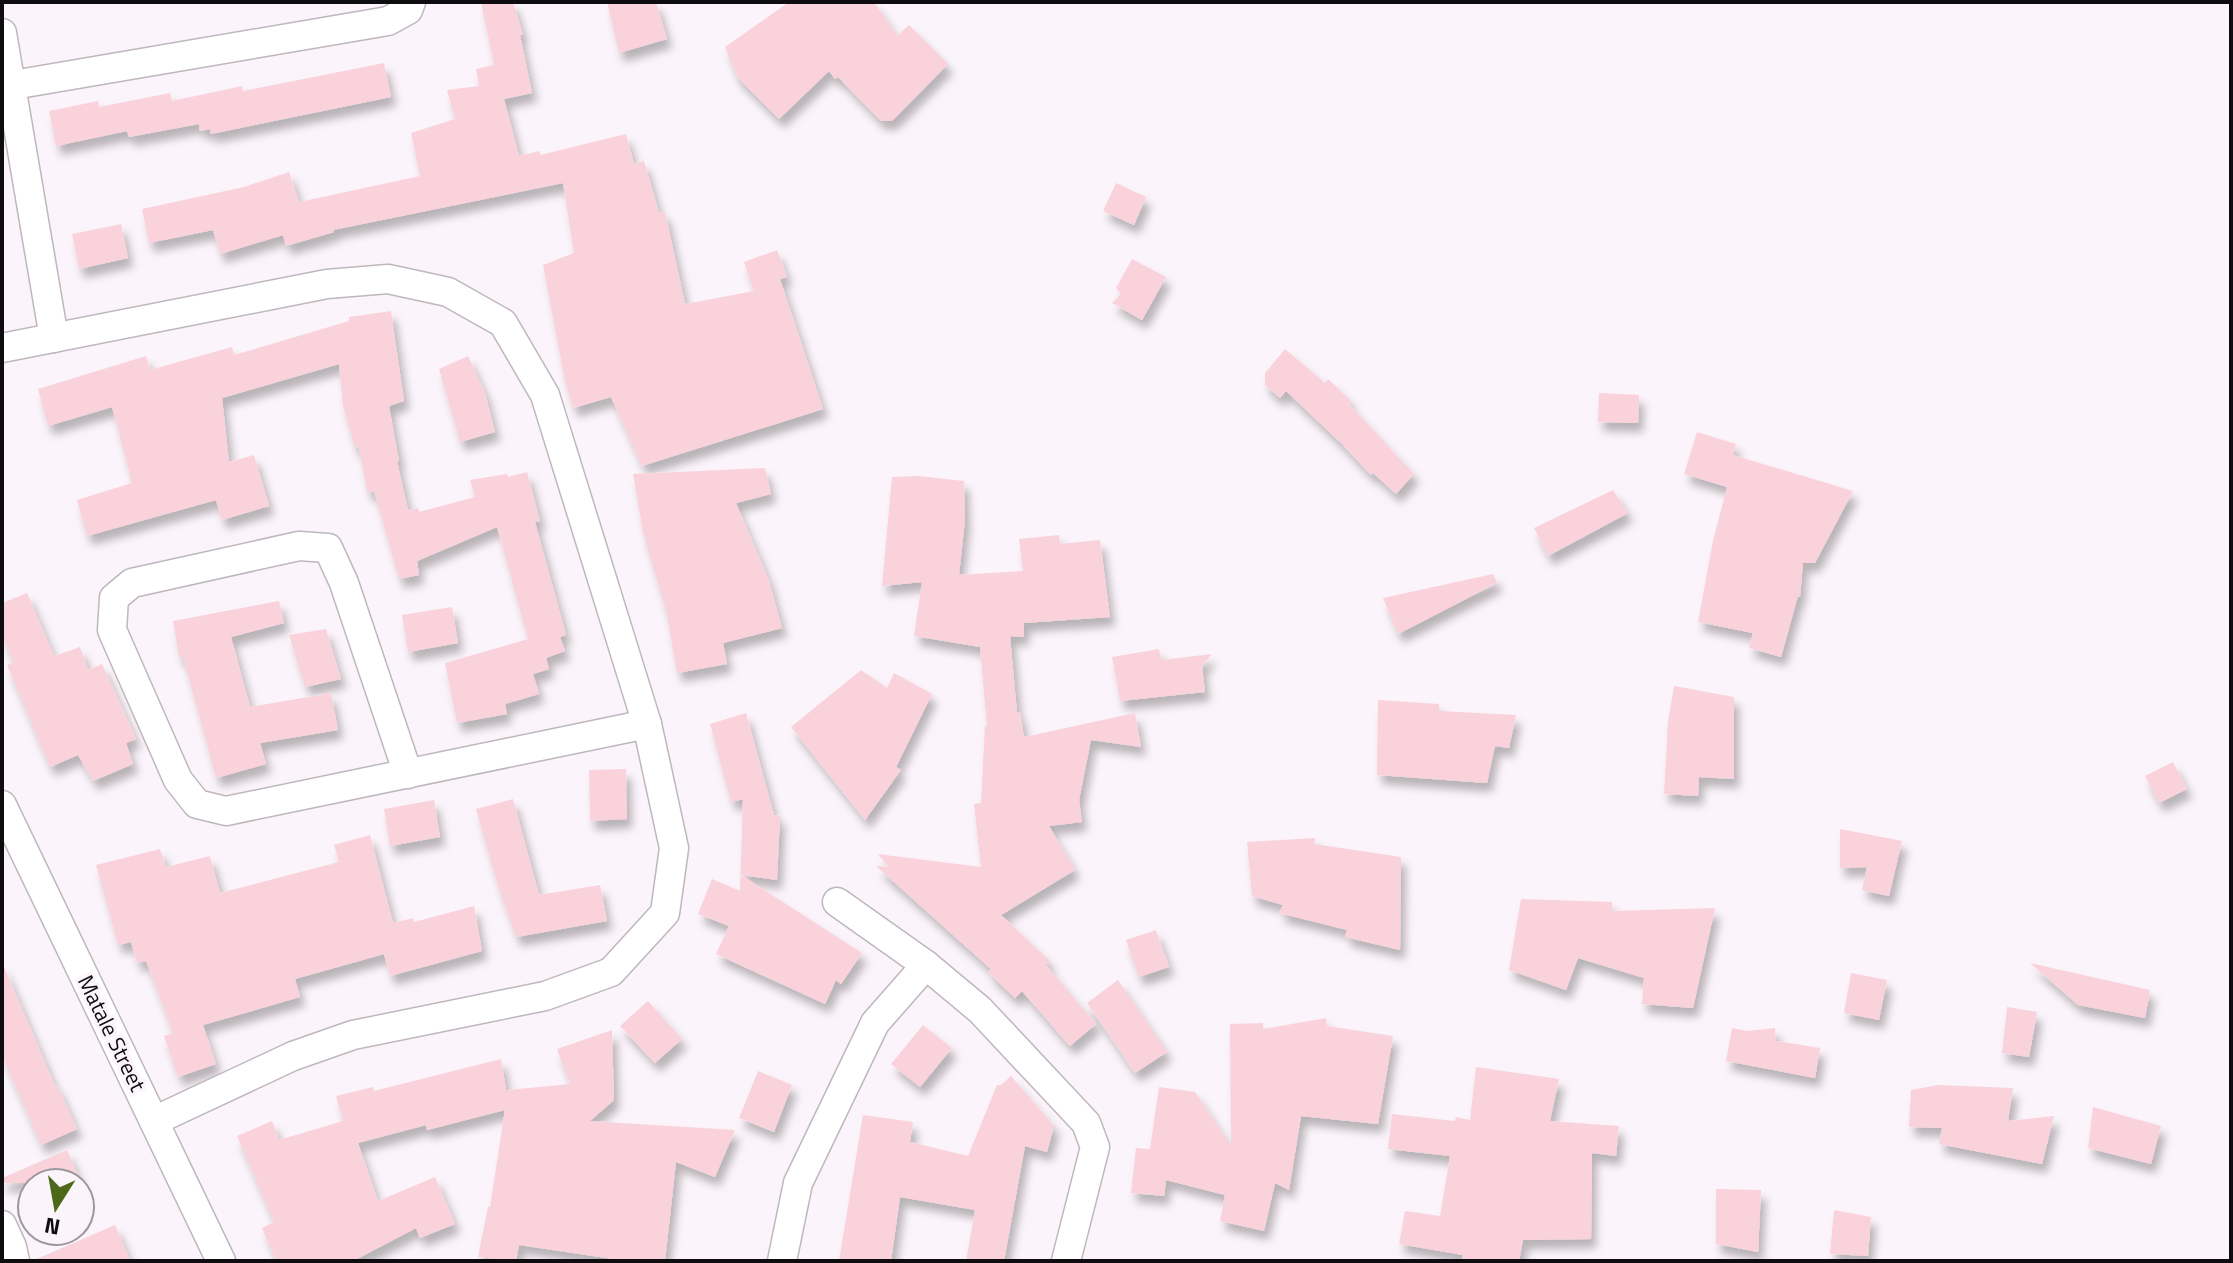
<svg xmlns="http://www.w3.org/2000/svg" width="2233" height="1263" font-family="'Titillium Web',sans-serif">
<style>
.building{fill:#fad2dc;filter:url(#shadow)}
.lines{fill:none;stroke-linecap:round;stroke-linejoin:round}
.minor-casing{stroke:#beb7bd;stroke-width:31}
.minor{stroke:#fff;stroke-width:28}
.labels{text-anchor:middle;stroke-width:7;stroke-linejoin:round;paint-order:stroke}
.street-label{font-size:22px;fill:#0e0c0e;stroke:#fbf4fa}
</style>
<defs>
<filter id="shadow"><feDropShadow dx="5" dy="9" stdDeviation="4" flood-color="#0004"/></filter>
</defs>
<rect width="100%" height="100%" fill="#fbf4fa"/>
<g class="building">
<polygon points="481,2 513,2 523,35 520,35 532,93 504,99 519,156 540,151 540,155 626,134 634,164 644,161 659,213 665,212 685,304 754,291 744,262 777,250 787,277 780,279 823,409 642,466 611,397 573,408 565,381 543,265 574,253 563,183 333,230 334,232 286,246 283,235 220,254 213,230 149,243 142,209 244,187 289,172 299,202 420,176 411,133 455,119 447,90 479,86 476,69 494,65"/>
<polygon points="607,2 656,2 667,39 619,53"/>
<polygon points="789,2 874,2 897,36 909,25 948,64 892,121 881,121 838,77 835,79 829,71 779,119 737,77 725,47"/>
<polygon points="384,63 391,97 211,134 210,129 200,131 199,124 129,137 127,131 56,146 49,111 98,101 99,107 170,93 172,101 242,86 243,91"/>
<polygon points="1116,183 1146,197 1134,225 1103,211"/>
<polygon points="121,224 128,258 79,269 72,234"/>
<polygon points="1132,259 1166,277 1142,320 1112,303 1121,294 1116,288"/>
<polygon points="391,311 404,401 389,406 399,461 397,461 408,510 418,508 419,512 475,497 470,480 507,474 508,477 527,472 540,521 535,522 566,635 560,637 565,651 546,658 549,669 533,674 539,694 505,704 507,714 457,723 445,663 528,639 497,527 417,561 419,575 399,579 374,491 367,492 359,447 355,448 343,406 339,364 222,398 229,462 254,455 269,506 222,520 216,500 87,536 77,500 132,483 112,407 48,426 38,389 146,356 150,370 232,347 234,355 349,321 349,317"/>
<polygon points="1285,349 1325,383 1328,379 1351,401 1349,404 1414,474 1396,494 1373,473 1371,475 1342,444 1286,391 1280,398 1265,385 1265,373"/>
<polygon points="468,356 485,393 495,432 460,442 439,369"/>
<polygon points="1599,393 1639,395 1638,423 1598,422"/>
<polygon points="1697,432 1736,444 1733,455 1853,491 1815,563 1803,563 1800,597 1798,596 1781,657 1749,648 1753,633 1698,622 1713,541 1727,487 1684,474"/>
<polygon points="765,468 771,494 736,503 769,581 782,628 723,643 727,664 677,673 667,615 643,532 633,474"/>
<polygon points="918,476 964,481 965,520 959,575 1023,571 1019,539 1059,535 1060,544 1100,540 1110,617 1024,623 1024,637 1010,636 1017,713 1020,712 1024,737 1135,713 1141,747 1091,740 1079,800 1082,822 1049,826 1075,870 1001,915 1050,961 1046,965 1096,1024 1070,1046 1022,991 1015,998 988,972 991,969 876,866 889,867 878,854 981,867 974,804 981,803 985,725 987,727 980,647 914,636 922,582 882,586 892,477"/>
<polygon points="1613,490 1628,513 1548,556 1534,528"/>
<polygon points="1493,574 1497,583 1398,634 1383,598"/>
<polygon points="27,593 54,656 80,647 88,670 102,664 136,739 126,743 133,764 93,781 78,755 50,767 7,665 14,662 2,635 2,603"/>
<polygon points="279,601 284,623 231,637 250,707 331,693 338,730 260,743 266,764 216,778 183,657 179,657 173,621"/>
<polygon points="452,607 458,643 408,652 402,615"/>
<polygon points="326,629 341,679 305,687 289,635"/>
<polygon points="1159,649 1161,660 1212,654 1202,666 1205,692 1120,701 1112,657"/>
<polygon points="861,670 887,688 894,673 932,694 896,767 901,770 865,820 791,727"/>
<polygon points="1674,686 1734,697 1734,779 1699,777 1698,796 1664,794 1668,722"/>
<polygon points="1378,700 1439,704 1439,711 1516,715 1509,748 1495,746 1487,783 1377,775"/>
<polygon points="746,713 774,815 780,816 777,880 741,875 862,953 841,984 836,980 825,1004 716,954 729,926 698,914 712,879 740,891 743,799 731,802 710,724"/>
<polygon points="2173,762 2187,789 2159,803 2145,776"/>
<polygon points="626,769 627,819 590,821 589,770"/>
<polygon points="513,799 539,895 600,885 607,921 516,937 498,886 476,809"/>
<polygon points="434,800 440,837 390,846 384,809"/>
<polygon points="1840,829 1902,841 1889,896 1862,890 1867,867 1840,868"/>
<polygon points="370,835 393,923 413,918 414,922 474,906 482,951 390,976 384,954 295,979 300,997 203,1025 216,1064 178,1077 164,1036 173,1033 146,961 137,963 131,942 118,945 96,865 160,849 166,867 210,856 220,893 339,862 334,845"/>
<polygon points="1315,838 1314,844 1401,857 1400,950 1345,937 1347,930 1279,913 1283,905 1252,896 1247,842"/>
<polygon points="1521,899 1612,902 1612,911 1715,908 1693,1008 1642,1004 1644,978 1578,958 1566,990 1509,970"/>
<polygon points="1156,930 1169,967 1139,977 1126,940"/>
<polygon points="2,962 55,1086 57,1085 77,1129 41,1145 2,1055"/>
<polygon points="2030,963 2150,990 2145,1018 2078,1005"/>
<polygon points="1851,973 1887,980 1879,1020 1844,1013"/>
<polygon points="1118,980 1167,1052 1135,1073 1087,1003"/>
<polygon points="648,1001 682,1039 655,1063 620,1026"/>
<polygon points="2007,1007 2037,1012 2029,1057 2002,1053"/>
<polygon points="1326,1018 1327,1026 1393,1036 1378,1124 1301,1116 1289,1190 1275,1183 1264,1231 1220,1221 1225,1195 1166,1180 1164,1196 1131,1193 1136,1148 1150,1149 1159,1087 1195,1092 1231,1146 1230,1024 1263,1023 1263,1029"/>
<polygon points="923,1025 952,1048 920,1087 891,1064"/>
<polygon points="1732,1028 1747,1031 1775,1028 1776,1041 1820,1048 1815,1078 1726,1061"/>
<polygon points="612,1030 614,1100 590,1121 735,1130 715,1177 676,1162 665,1261 627,1261 519,1245 516,1261 478,1257 488,1207 490,1207 505,1110 427,1130 426,1125 358,1143 378,1201 435,1177 455,1224 420,1238 416,1228 353,1261 276,1261 262,1228 274,1222 237,1136 272,1121 279,1140 343,1121 336,1096 373,1087 374,1091 501,1059 507,1095 508,1090 570,1084 557,1049"/>
<polygon points="1476,1067 1559,1079 1550,1121 1619,1126 1616,1156 1592,1153 1591,1239 1523,1240 1519,1261 1462,1261 1463,1255 1399,1244 1405,1211 1440,1216 1450,1156 1388,1149 1392,1114 1455,1121 1456,1117 1470,1120"/>
<polygon points="758,1071 792,1085 774,1132 739,1118"/>
<polygon points="1011,1076 1054,1126 1047,1152 1025,1146 1004,1261 966,1261 975,1210 900,1197 891,1261 839,1261 863,1115 913,1122 910,1142 968,1156 997,1085 1001,1085"/>
<polygon points="1938,1085 2013,1088 2008,1121 2054,1116 2042,1164 1939,1144 1942,1128 1909,1127 1911,1090"/>
<polygon points="2093,1107 2161,1126 2151,1164 2088,1148"/>
<polygon points="67,1150 81,1183 2,1183 2,1178"/>
<polygon points="1716,1189 1761,1190 1758,1252 1716,1244"/>
<polygon points="1834,1210 1871,1217 1868,1256 1830,1254"/>
<polygon points="115,1225 130,1261 32,1261"/>
</g>
<g class="lines">
<defs>
<g id="minor">
<polyline points="2,33 54,338"/>
<polyline points="13,85 388,21 408,10 411,2"/>
<polyline points="2,348 327,284 388,279 448,292 503,323 545,395 647,724 674,848 665,913 611,972 545,996 353,1035 293,1056 154,1121"/>
<polyline points="408,774 344,583 328,548 299,546 132,583 114,598 112,630 178,780 197,804 226,811 647,724"/>
<polyline points="2,805 221,1261"/>
<polyline points="837,902 926,965 980,1010 1086,1123 1095,1147 1066,1261"/>
<polyline points="2,1225 12,1247 15,1261"/>
<polyline points="782,1261 798,1183 875,1023 926,965"/>
</g>
</defs>
<use href="#minor" class="minor-casing"/>
<use href="#minor" class="minor"/>
</g>
<g class="labels">
<g class="street-label">
<text transform="translate(112 1033) rotate(64)" y="8">Matale Street</text>
</g>
</g>
<rect width="2233" height="1263" fill="none" stroke="#0e0c0e" stroke-width="8"/>
<g transform="translate(56 1207) rotate(191)"><circle r="38" fill="#fbf4fa" stroke="#9c979c" stroke-width="2"/>
<path d="M0-6L14 30L0 20L-14 30Z" fill="#4d681b"/>
<text y="-12" font-size="22" font-weight="bold" text-anchor="middle" fill="#0e0c0e">N</text>
</g>
</svg>
